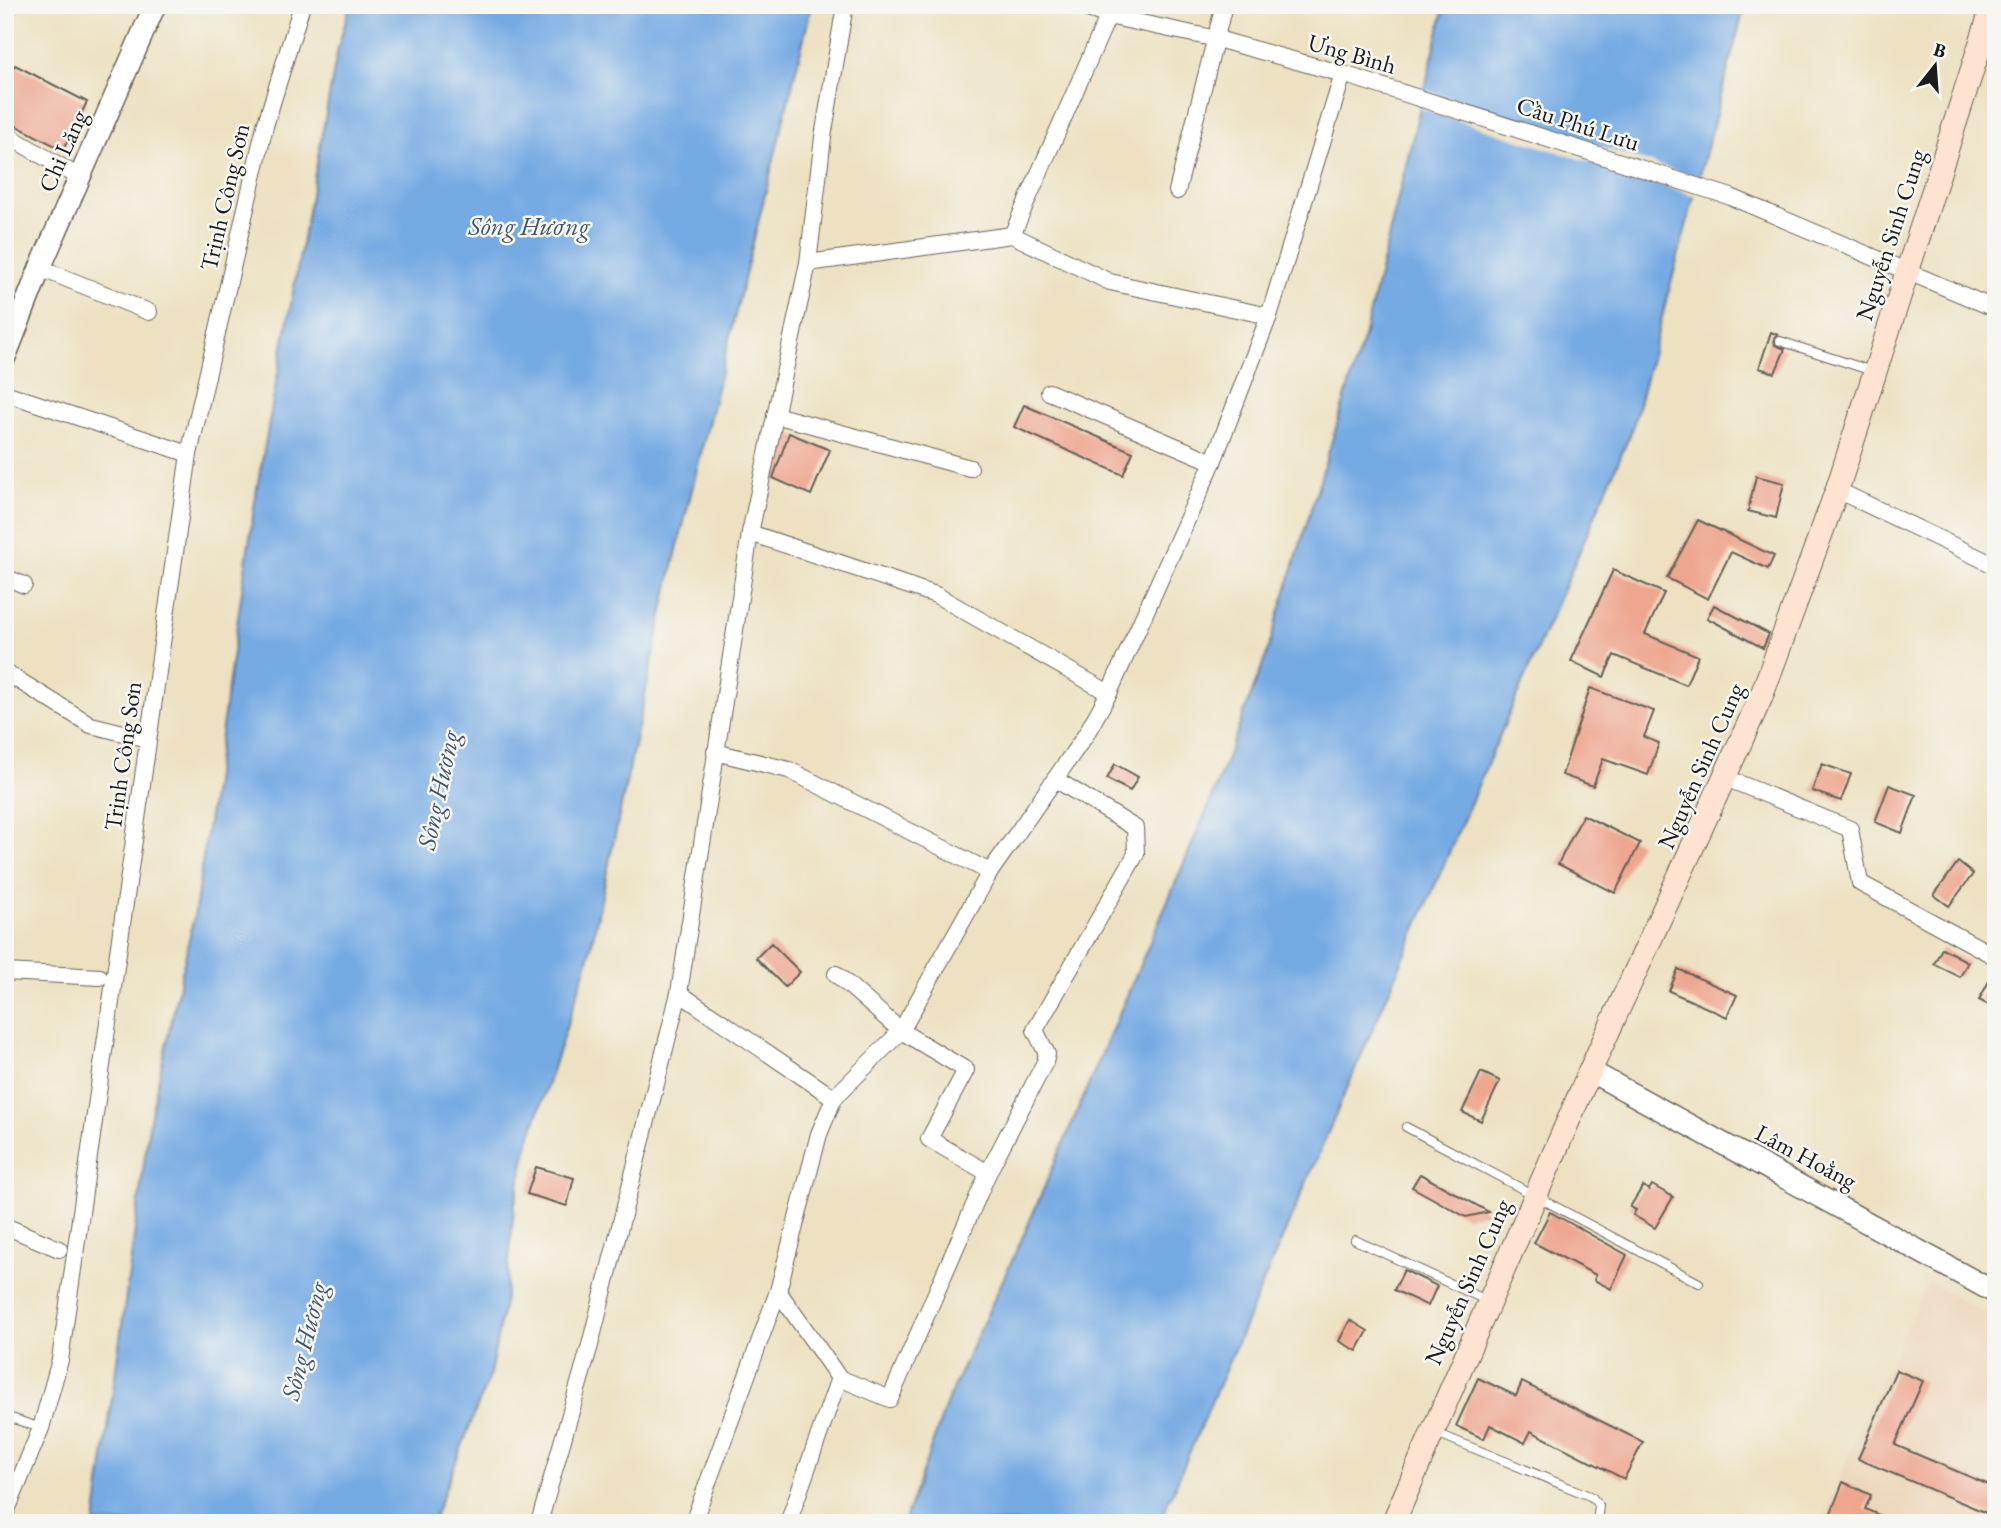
<svg xmlns="http://www.w3.org/2000/svg" width="2001" height="1528" font-family="'EB Garamond',serif">
<style>
.built{fill:#edd7bb}
.water{fill:#76aae3;stroke:#496380;stroke-width:2}
.pier{fill:#ede1c1}
.building{fill:#eea68f}
.lines{fill:none;stroke-linecap:round;stroke-linejoin:round}
.service-casing{stroke:#656156;stroke-width:10}
.minor-casing{stroke:#656156;stroke-width:18}
.tertiary-casing{stroke:#656156;stroke-width:24}
.secondary-casing{stroke:#656156;stroke-width:25}
.service{stroke:#fff;stroke-width:8}
.minor{stroke:#fff;stroke-width:16}
.tertiary{stroke:#fff;stroke-width:21}
.secondary{stroke:#fee3d1;stroke-width:23}
.labels{text-anchor:middle;stroke-width:5;stroke-linejoin:round;paint-order:stroke}
.street-label{font-size:24px;fill:#1c1c1c;stroke:#f6f6f2}
.water-label{font-size:26px;font-style:italic;fill:#40556c;stroke:#f6f6f2}
</style>
<rect width="100%" height="100%" fill="#f6f6f2"/>
<filter id="ink" filterUnits="userSpaceOnUse"><feTurbulence type="fractalNoise" baseFrequency=".0143" numOctaves="2"/><feDisplacementMap in="SourceGraphic" scale="14" xChannelSelector="R" yChannelSelector="G"/><feConvolveMatrix kernelMatrix="1 2 1 2 8 2 1 2 1" color-interpolation-filters="sRGB"/></filter>
<filter id="wash" filterUnits="userSpaceOnUse"><feTurbulence type="fractalNoise" baseFrequency=".00686" numOctaves="4" result="noise"/><feDisplacementMap in="SourceGraphic" scale="28" xChannelSelector="R" yChannelSelector="G"/><feGaussianBlur stdDeviation="1.57" result="paint"/><feColorMatrix in="noise" values="0 0 0 0 0 0 0 0 0 0 0 0 0 0 0 0 0 1.4 0 .05"/><feComposite in="paint" operator="in"/></filter>
<g filter="url(#wash)">
<rect width="100%" height="100%" fill="#ede1c1"/>
<polygon class="built" points="1928,1282 1996,1320 1996,1523 1821,1523 1868,1409"/>
<g class="water">
<polygon points="350,5 812,5 670,578 588,961 528,1144 514,1208 506,1293 490,1374 432,1523 95,1523 150,1119 195,912 257,488 338,48"/>
<polygon points="1445,5 1745,5 1632,430 1159,1523 904,1523 949,1397 1025,1232 1209,805 1266,656 1365,333"/>
</g>
<polygon class="pier" points="1426,90 1701,179 1696,196 1422,109"/>
<g id="blocks">
<g class="building">
<polygon points="15,65 87,102 63,150 5,120 5,83"/>
<polygon points="1771,332 1778,335 1774,338 1775,345 1785,349 1775,373 1759,368"/>
<polygon points="1024,405 1133,452 1123,475 1014,427"/>
<polygon points="789,433 830,450 811,495 773,478"/>
<polygon points="1756,476 1784,483 1776,518 1748,511"/>
<polygon points="1698,520 1774,556 1768,569 1731,552 1708,599 1667,578"/>
<polygon points="1613,570 1664,593 1645,634 1698,656 1686,685 1614,655 1604,677 1571,661"/>
<polygon points="1714,605 1769,634 1763,648 1707,618"/>
<polygon points="1590,688 1654,711 1644,737 1659,743 1648,775 1603,759 1593,786 1562,775"/>
<polygon points="1115,764 1138,777 1130,791 1107,779"/>
<polygon points="1822,764 1851,774 1841,801 1812,791"/>
<polygon points="1889,785 1916,795 1902,833 1875,822"/>
<polygon points="1583,815 1640,843 1615,893 1558,864"/>
<polygon points="1958,862 1973,874 1949,906 1934,895"/>
<polygon points="771,943 800,972 785,987 756,958"/>
<polygon points="1942,948 1968,962 1960,977 1934,964"/>
<polygon points="1996,968 1996,1009 1979,1000"/>
<polygon points="1678,969 1737,995 1727,1017 1669,991"/>
<polygon points="1481,1072 1500,1081 1481,1121 1462,1112"/>
<polygon points="536,1167 574,1178 567,1206 527,1194"/>
<polygon points="1420,1174 1489,1212 1466,1217 1412,1187"/>
<polygon points="1652,1185 1673,1197 1655,1228 1633,1215 1636,1210 1630,1207 1643,1186 1649,1190"/>
<polygon points="1550,1212 1627,1255 1611,1289 1594,1280 1596,1275 1534,1243"/>
<polygon points="1404,1270 1437,1286 1428,1306 1394,1290"/>
<polygon points="1350,1320 1368,1331 1357,1351 1339,1341"/>
<polygon points="1896,1370 1923,1381 1895,1445 1996,1488 1996,1517 1858,1459"/>
<polygon points="1478,1378 1516,1396 1522,1382 1643,1442 1624,1479 1531,1431 1525,1443 1490,1425 1484,1439 1456,1426"/>
<polygon points="1843,1482 1871,1495 1865,1509 1897,1523 1827,1523"/>
</g>
</g>
</g>
<g filter="url(#ink)">
<use href="#blocks" fill-opacity="0" stroke="#656156" stroke-width="2"/>
<g class="lines">
<defs>
<g id="service">
<polyline points="1780,341 1872,371"/>
<polyline points="1406,1127 1699,1283"/>
<polyline points="1355,1240 1488,1301"/>
<polyline points="5,1416 41,1428"/>
<polyline points="1434,1432 1592,1497 1599,1506 1597,1523"/>
</g>
<g id="minor">
<polyline points="1077,5 1108,16 1217,39 1343,74 1731,197 1996,309"/>
<polyline points="5,134 79,177"/>
<polyline points="1177,191 1224,5"/>
<polyline points="1012,235 1113,5"/>
<polyline points="808,263 1012,235 1110,282 1269,316"/>
<polyline points="40,268 149,312"/>
<polyline points="1049,392 1213,462"/>
<polyline points="5,393 189,454"/>
<polyline points="775,415 970,468"/>
<polyline points="1837,490 1996,566"/>
<polyline points="750,533 936,595 1109,693"/>
<polyline points="5,577 24,585"/>
<polyline points="5,672 91,725 148,739"/>
<polyline points="715,752 789,770 990,872"/>
<polyline points="1726,778 1850,829 1860,883 1996,957"/>
<polyline points="5,972 100,977"/>
<polyline points="836,974 901,1031 966,1070 929,1139 988,1173"/>
<polyline points="679,993 834,1098"/>
<polyline points="5,1226 59,1249"/>
<polyline points="778,1291 839,1378 890,1399 988,1173 1045,1062 1047,1054 1035,1030 1136,854 1135,828 1055,779"/>
<polyline points="5,1515 41,1428 60,1360 189,454 265,126 302,5"/>
<polyline points="539,1523 590,1345 679,993 750,533 808,263 823,137 845,5"/>
<polyline points="693,1523 778,1291 819,1134 834,1098 901,1031 990,872 1085,736 1109,693 1213,462 1269,316 1343,74"/>
<polyline points="788,1523 839,1378"/>
</g>
<g id="tertiary">
<polyline points="5,357 40,268 155,5"/>
<polyline points="1590,1071 1996,1293"/>
</g>
<polyline id="secondary" points="1393,1523 1590,1071 1761,697 1837,490 1993,5"/>
</defs>
<use href="#service" class="service-casing"/>
<use href="#minor" class="minor-casing"/>
<use href="#tertiary" class="tertiary-casing"/>
<use href="#secondary" class="secondary-casing"/>
<use href="#service" class="service"/>
<use href="#minor" class="minor"/>
<use href="#tertiary" class="tertiary"/>
<use href="#secondary" class="secondary"/>
</g>
</g>
<g class="labels">
<g class="street-label">
<text transform="translate(1352 54) rotate(16)" y="8">Ưng Bình</text>
<text transform="translate(1578 124) rotate(18)" y="8">Cầu Phú Lưu</text>
<text transform="translate(63 151) rotate(-66)" y="8">Chi Lăng</text>
<text transform="translate(225 197) rotate(-77)" y="8">Trịnh Công Sơn</text>
<text transform="translate(1891 235) rotate(-72)" y="8">Nguyễn Sinh Cung</text>
<text transform="translate(123 756) rotate(-82)" y="8">Trịnh Công Sơn</text>
<text transform="translate(1701 766) rotate(-66)" y="8">Nguyễn Sinh Cung</text>
<text transform="translate(1806 1157) rotate(28)" y="8">Lâm Hoằng</text>
<text transform="translate(1468 1282) rotate(-66)" y="8">Nguyễn Sinh Cung</text>
</g>
<g class="water-label">
<text x="529" y="235">Sông Hương</text>
<text transform="translate(438 790) rotate(-78)" y="9">Sông Hương</text>
<text transform="translate(304 1341) rotate(-76)" y="9">Sông Hương</text>
</g>
</g>
<rect width="2001" height="1528" fill="none" stroke="#f6f6f2" stroke-width="28"/>
<g transform="translate(1935 66) rotate(17)" stroke="#f6f6f2" stroke-width="5" paint-order="stroke">
<path d="M0-5L12 26L0 18L-12 26Z" fill="#1c1c1c"/>
<text y="-10" font-size="19" font-weight="bold" text-anchor="middle" fill="#1c1c1c">B</text>
</g>
</svg>
